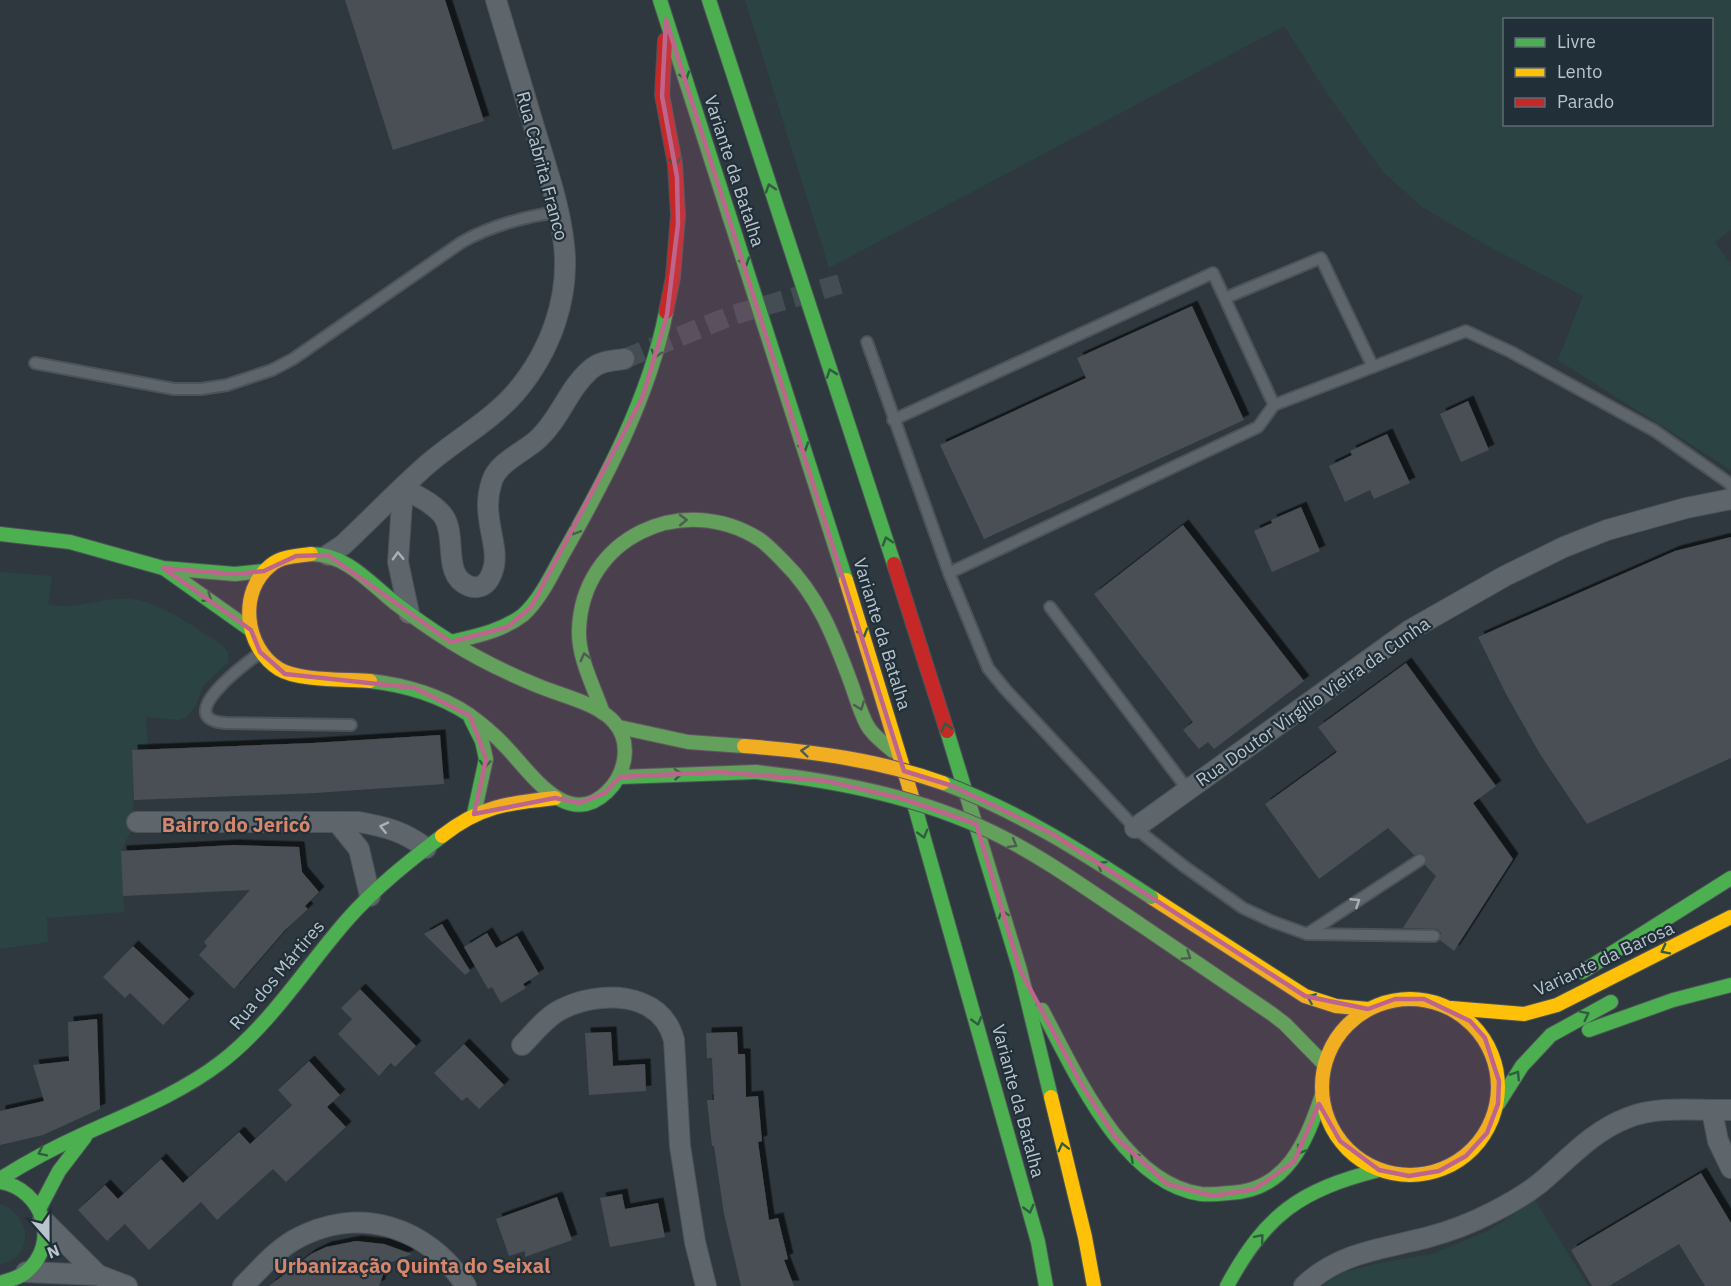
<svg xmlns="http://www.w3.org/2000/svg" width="1731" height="1286" font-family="'IBM Plex Sans',sans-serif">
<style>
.green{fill:#2b4443;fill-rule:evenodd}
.building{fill:#485055;filter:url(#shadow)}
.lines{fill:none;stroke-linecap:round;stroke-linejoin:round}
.street-tunnel{stroke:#434d53;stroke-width:20;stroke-dasharray:20 10;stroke-linecap:butt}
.lane-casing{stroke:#4d5358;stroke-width:14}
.street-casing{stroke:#4d5358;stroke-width:22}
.fast-casing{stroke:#4d5358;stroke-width:16}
.slow-casing{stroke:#4d5358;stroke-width:16}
.jam-casing{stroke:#4d5358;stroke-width:16}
.lane{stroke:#5e666b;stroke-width:10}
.street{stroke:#5e666b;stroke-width:20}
.fast{stroke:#4caf50;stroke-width:14}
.slow{stroke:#ffc107;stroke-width:14}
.jam{stroke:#c62828;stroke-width:14}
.fast-bridge-casing{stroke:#4d5358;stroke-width:16;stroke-linecap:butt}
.slow-bridge-casing{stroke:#4d5358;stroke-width:16;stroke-linecap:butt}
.fast-bridge{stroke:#4caf50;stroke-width:14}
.slow-bridge{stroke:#ffc107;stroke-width:14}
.oneway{stroke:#305c41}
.oneway2{stroke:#a8b1b9}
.marked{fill:#be658e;fill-opacity:0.2;stroke:#be658e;stroke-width:4.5;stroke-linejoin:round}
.labels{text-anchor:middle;stroke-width:4.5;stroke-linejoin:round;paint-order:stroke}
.street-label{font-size:18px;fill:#bac4cd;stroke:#212f39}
.neighbourhood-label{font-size:20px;font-weight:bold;fill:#d6866b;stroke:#212f39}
</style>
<defs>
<filter id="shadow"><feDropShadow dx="5.5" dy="-5.5" stdDeviation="0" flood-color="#0009"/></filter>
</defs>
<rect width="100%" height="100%" fill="#2e383e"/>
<g class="green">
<path d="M745,0h986v230l-16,12 16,23v205l-173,-110 25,-64 -95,-50 -66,-39 -39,-35 -54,-76 -45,-70 -455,242zM1504,20h208v104h-208z"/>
<path d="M0,572l52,4 -4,28c22,6 42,-2 64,-5 41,-5 76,25 109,45l7,8v10l-24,23 -9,22 -10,11 -6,2 -33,-3 2,33 -16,1 2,49 -3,31 -10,20 3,61 -77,6 1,24 -48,7z"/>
<polygon points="1535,1200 1588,1286 1322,1286 1344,1272 1380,1263 1432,1254 1488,1231"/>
<path d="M0,1204c33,11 34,54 0,60z"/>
</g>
<g class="building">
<polygon points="345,0 445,0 484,121 393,150"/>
<polygon points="1192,306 1244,420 984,539 940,445 1086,378 1077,358"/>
<polygon points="1468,401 1489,450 1461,462 1440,414"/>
<polygon points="1387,434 1410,483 1374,499 1370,490 1345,502 1329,466 1352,455 1350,451"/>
<polygon points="1301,507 1320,551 1272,572 1254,531 1272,523 1271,520"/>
<polygon points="1183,525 1304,681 1214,749 1208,742 1199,749 1183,730 1193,722 1094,594"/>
<polygon points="1731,537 1731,758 1587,824 1540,754 1506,694 1478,637 1675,551"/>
<polygon points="1406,663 1496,786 1473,803 1513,859 1454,951 1440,940 1441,933 1437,929 1403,928 1436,876 1425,865 1427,859 1424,854 1419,853 1414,855 1388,828 1319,879 1265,804 1337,752 1318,727"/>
<polygon points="440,735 444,784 315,793 134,800 132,750 313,743"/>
<polygon points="234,845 299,847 302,872 319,892 305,906 308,909 285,930 234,989 199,955 207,946 204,942 250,890 123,896 121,851"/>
<polygon points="442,924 470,971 465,975 424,934"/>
<polygon points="487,933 496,948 517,936 539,974 523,984 526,988 501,1003 492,987 488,989 464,947"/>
<polygon points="133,946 189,999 163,1025 130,993 125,998 103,977"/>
<polygon points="360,989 416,1046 395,1067 391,1063 379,1076 338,1034 352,1019 341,1008"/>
<polygon points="97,1019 100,1109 43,1135 0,1145 0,1111 44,1101 33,1065 69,1061 68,1022"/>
<polygon points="611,1032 613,1066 645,1064 646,1091 589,1095 585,1033"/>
<polygon points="737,1032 738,1054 745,1054 746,1097 758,1096 762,1141 758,1142 769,1220 778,1218 788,1259 784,1260 794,1286 741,1286 724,1214 714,1146 712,1146 707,1100 714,1100 712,1058 707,1058 706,1033"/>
<polygon points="464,1044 504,1085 479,1109 467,1097 462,1101 434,1073"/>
<polygon points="309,1061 340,1095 327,1107 346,1127 286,1182 273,1169 217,1220 201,1202 149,1250 125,1224 107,1241 78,1210 105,1185 118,1199 161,1159 183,1183 239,1132 250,1144 292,1105 278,1090"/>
<polygon points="1701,1173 1731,1223 1731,1286 1705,1286 1679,1244 1609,1286 1592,1286 1571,1250"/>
<polygon points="622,1194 625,1209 658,1203 665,1237 610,1247 600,1198"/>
<polygon points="557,1197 572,1240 525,1257 525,1251 509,1256 496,1219"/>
<polygon points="356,1241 384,1244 412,1254 387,1264 379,1286 269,1286 311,1254 326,1247"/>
</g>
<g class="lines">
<polyline class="street-tunnel" points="624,359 733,315 840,284"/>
<defs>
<g id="lane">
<polyline points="1225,298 1321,258 1373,367"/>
<polyline points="867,342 949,573 988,668 1005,689 1135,828 1185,867 1243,908 1271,921 1307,934 1434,936"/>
<path d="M35,363l139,26h27l26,-4 45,-15 21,-11 169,-117c30,-17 61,-25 95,-30"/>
<polyline points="893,420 1213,273 1274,405 1466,331 1511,352 1655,431 1729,483 1731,486"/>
<polyline points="949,573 1258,427 1274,405"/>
<polyline points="1050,607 1188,790"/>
<path d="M260,653c-14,10 -91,67 -33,70l124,2"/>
<polyline points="1307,934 1420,860"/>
</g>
<g id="street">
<path d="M403,488c14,8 32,16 41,29 13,20 -2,59 25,69 8,3 16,0 20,-7 12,-20 2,-40 0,-61 -2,-12 -1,-25 3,-37 6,-19 32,-29 46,-42 22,-20 30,-50 52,-69 9,-9 22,-9 34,-11"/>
<polyline points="403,488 398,562 409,613"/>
<path d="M328,555l15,-10c29,-27 56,-56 86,-82 28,-24 62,-42 87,-71 34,-40 54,-94 48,-147 -4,-39 -18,-78 -29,-115 -13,-43 -26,-87 -39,-130"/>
<path d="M137,822h222c27,5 44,9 67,26"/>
<polyline points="338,823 359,849 370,896"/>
<polyline points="1135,828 1410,630 1505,576 1564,547 1607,530 1686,508 1731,499"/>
<path d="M522,1045c12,-12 23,-27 38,-35 38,-20 101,-20 114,30l6,106 15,96 11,44"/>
<polyline points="1712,1111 1718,1141 1731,1168"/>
<polyline points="43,1220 98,1275"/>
<polyline points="26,1272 98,1275 127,1286"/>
<path d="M243,1286c16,-16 31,-34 51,-46 64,-36 133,-14 172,46"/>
<path d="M1304,1286c34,-33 77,-37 121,-48 23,-6 47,-15 68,-26 16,-8 33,-18 47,-29 29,-24 51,-51 87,-65 32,-13 70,-7 104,-8"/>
</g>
<g id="fast">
<polyline points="660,0 846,580"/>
<polyline points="709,0 894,564"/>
<polyline points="0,534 70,542 163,568 235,574 264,571"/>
<path d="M311,554c35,0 59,29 84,49 18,14 37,27 56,39 27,17 56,31 85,43 23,10 62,18 78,37 18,20 12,52 -7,70 -40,38 -76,-19 -101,-45 -11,-12 -24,-23 -38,-33 -29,-19 -63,-29 -98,-33"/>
<polyline points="165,569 251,630"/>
<path d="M451,642c25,-6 51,-11 72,-27 17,-15 29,-41 40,-61 43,-76 86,-156 103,-242"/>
<path d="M603,713c-9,-26 -25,-55 -24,-83 3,-93 104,-139 180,-91 9,6 16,14 24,22 35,34 51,76 68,122 5,14 9,29 16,42 6,11 17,18 26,26"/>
<polyline points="471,719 482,741 486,759 474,814"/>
<polyline points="619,727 688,742 744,746"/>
<polyline points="947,731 1020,970 1051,1097"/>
<polyline points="620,777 756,772"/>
<polyline points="913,800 1038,1242 1046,1286"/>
<polyline points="1138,923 1272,1014 1285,1024 1324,1064"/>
<polyline points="1582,972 1731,878"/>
<path d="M1042,1010c33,62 81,173 159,184 9,1 19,0 28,-1 58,-2 77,-51 93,-98"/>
<polyline points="1589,1030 1673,1000 1731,985"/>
<polyline points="1498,1104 1522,1066 1551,1035 1611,1002"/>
<path d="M0,1179c27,-17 55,-32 84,-45 46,-21 95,-40 136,-71 51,-39 85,-95 127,-143 28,-32 61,-58 95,-84"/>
<path d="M0,1182c43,7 61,61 26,90 -7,6 -17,8 -26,11"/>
<polyline points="39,1209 59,1171 85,1137"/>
<path d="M1227,1286c39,-72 73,-96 152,-116"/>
</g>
<g id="slow">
<path d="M311,554c-13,2 -29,2 -40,11 -33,26 -27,82 8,104 19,12 67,10 91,12"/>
<polyline points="846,580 913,800"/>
<path d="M442,836c38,-30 66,-33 113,-38"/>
<polyline points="1151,897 1305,996 1336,1006 1368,1009"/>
<circle cx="1410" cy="1087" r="88"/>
<polyline points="1451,1008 1524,1014 1557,1005 1731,917"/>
<polyline points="1051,1097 1085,1237 1094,1286"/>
</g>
<g id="jam">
<polyline points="665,40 662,95 675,164 678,215 673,277 666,312"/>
<polyline points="894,564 947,731"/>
</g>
</defs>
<use href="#lane" class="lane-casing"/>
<use href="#street" class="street-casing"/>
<use href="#fast" class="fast-casing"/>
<use href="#slow" class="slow-casing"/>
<use href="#jam" class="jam-casing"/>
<use href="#lane" class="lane"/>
<use href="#street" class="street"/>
<use href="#fast" class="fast"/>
<use href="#slow" class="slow"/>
<use href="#jam" class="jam"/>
<defs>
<g id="fast-bridge">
<path d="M756,772c82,9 163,25 238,61 51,25 97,59 144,90"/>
<path d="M943,783c75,28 141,70 208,114"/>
</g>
<path id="slow-bridge" d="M744,746c67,5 135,14 199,37"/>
</defs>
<use href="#fast-bridge" class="fast-bridge-casing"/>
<use href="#slow-bridge" class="slow-bridge-casing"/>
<use href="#fast-bridge" class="fast-bridge"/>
<use href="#slow-bridge" class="slow-bridge"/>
</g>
<defs><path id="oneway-chevron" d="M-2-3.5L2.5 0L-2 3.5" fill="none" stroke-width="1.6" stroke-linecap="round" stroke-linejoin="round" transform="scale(1.5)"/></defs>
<g class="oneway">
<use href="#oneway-chevron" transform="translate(685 76) rotate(72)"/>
<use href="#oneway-chevron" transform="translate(675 162) rotate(83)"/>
<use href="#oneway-chevron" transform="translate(770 188) rotate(-108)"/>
<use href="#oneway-chevron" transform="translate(745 262) rotate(72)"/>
<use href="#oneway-chevron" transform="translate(656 354) rotate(106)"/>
<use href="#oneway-chevron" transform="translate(831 373) rotate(-109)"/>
<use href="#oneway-chevron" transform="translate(804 447) rotate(72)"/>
<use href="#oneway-chevron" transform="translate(683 520) rotate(-1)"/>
<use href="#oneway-chevron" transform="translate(575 531) rotate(120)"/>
<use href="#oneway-chevron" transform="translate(887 541) rotate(-108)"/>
<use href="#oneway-chevron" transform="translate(208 598) rotate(34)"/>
<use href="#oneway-chevron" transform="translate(863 633) rotate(73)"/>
<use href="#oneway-chevron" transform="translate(585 657) rotate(-105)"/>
<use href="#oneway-chevron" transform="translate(860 706) rotate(69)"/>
<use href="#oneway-chevron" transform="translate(946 727) rotate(-107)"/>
<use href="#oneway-chevron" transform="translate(805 751) rotate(-174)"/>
<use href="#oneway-chevron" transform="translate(485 764) rotate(94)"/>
<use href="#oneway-chevron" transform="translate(678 774) rotate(-4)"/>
<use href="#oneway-chevron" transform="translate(923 834) rotate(74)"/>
<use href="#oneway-chevron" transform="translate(1013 844) rotate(30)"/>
<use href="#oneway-chevron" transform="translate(1101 865) rotate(-148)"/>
<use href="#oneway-chevron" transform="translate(1003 914) rotate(-107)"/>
<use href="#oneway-chevron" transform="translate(1665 950) rotate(153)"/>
<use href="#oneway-chevron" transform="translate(1187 956) rotate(34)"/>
<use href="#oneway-chevron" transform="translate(1311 998) rotate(-157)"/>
<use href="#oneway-chevron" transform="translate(1585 1015) rotate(-27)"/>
<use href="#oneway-chevron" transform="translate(977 1021) rotate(75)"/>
<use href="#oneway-chevron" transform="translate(1516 1075) rotate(-57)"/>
<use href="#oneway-chevron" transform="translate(1063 1147) rotate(-104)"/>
<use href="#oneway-chevron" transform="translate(1301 1150) rotate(121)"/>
<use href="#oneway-chevron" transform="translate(42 1152) rotate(154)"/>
<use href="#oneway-chevron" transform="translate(1134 1157) rotate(-137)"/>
<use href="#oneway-chevron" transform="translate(1029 1209) rotate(75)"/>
<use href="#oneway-chevron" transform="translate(1260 1238) rotate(-50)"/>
</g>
<g class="oneway2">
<use href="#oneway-chevron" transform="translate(398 556) rotate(-92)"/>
<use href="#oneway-chevron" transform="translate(384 827) rotate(-167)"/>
<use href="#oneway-chevron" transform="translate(1356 902) rotate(-33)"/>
</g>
<path class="marked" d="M666,20l238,751 49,15 98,47 254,163 63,13 27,-10h29l46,22 15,17 14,43 -1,23 -11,29 -21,23 -27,15 -30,5 -30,-6 -39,-29 -21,-37 -25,58 -39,27 -42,7 -46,-12 -52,-47 -34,-53 -61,-114 -44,-146 -73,-25 -77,-18 -107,-9 -99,5 -15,16 -25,10 -25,-5 -81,16 12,-55 -16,-43 -55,-28 -130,-14 -25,-22 -9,-22 -88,-62 72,6 29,-3 32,-15 32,-1 123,87 56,-15 24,-20 111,-209 25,-83 11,-91 -1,-47 -15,-81z"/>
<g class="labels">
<g class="street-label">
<text transform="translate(542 166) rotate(75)" y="6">Rua Cabrita Franco</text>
<text transform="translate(734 171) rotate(72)" y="6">Variante da Batalha</text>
<text transform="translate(882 634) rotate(73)" y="6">Variante da Batalha</text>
<text transform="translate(1313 702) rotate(-35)" y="6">Rua Doutor Virgílio Vieira da Cunha</text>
<text transform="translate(1604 959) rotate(-25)" y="6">Variante da Barosa</text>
<text transform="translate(277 975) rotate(-50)" y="6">Rua dos Mártires</text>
<text transform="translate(1018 1101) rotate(75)" y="6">Variante da Batalha</text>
</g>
<g class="neighbourhood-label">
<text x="236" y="832">Bairro do Jericó</text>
<text x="412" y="1273">Urbanização Quinta do Seixal</text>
</g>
</g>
<rect x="1503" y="18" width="210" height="108" fill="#212f39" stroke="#5e6b74" stroke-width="1.5"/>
<rect x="1515" y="38" width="30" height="9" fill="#4caf50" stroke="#5e6b74" stroke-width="1.5"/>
<text x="1557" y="48" font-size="18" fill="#bac4cd">Livre</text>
<rect x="1515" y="68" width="30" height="9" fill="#ffc107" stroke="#5e6b74" stroke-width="1.5"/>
<text x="1557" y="78" font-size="18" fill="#bac4cd">Lento</text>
<rect x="1515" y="98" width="30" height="9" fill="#c62828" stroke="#5e6b74" stroke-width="1.5"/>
<text x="1557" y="108" font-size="18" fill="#bac4cd">Parado</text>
<g transform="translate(48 1238) rotate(159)" stroke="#212f39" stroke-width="4.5" paint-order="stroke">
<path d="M0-4.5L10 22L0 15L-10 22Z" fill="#bac4cd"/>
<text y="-9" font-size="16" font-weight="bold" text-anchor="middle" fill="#bac4cd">N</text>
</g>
</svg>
